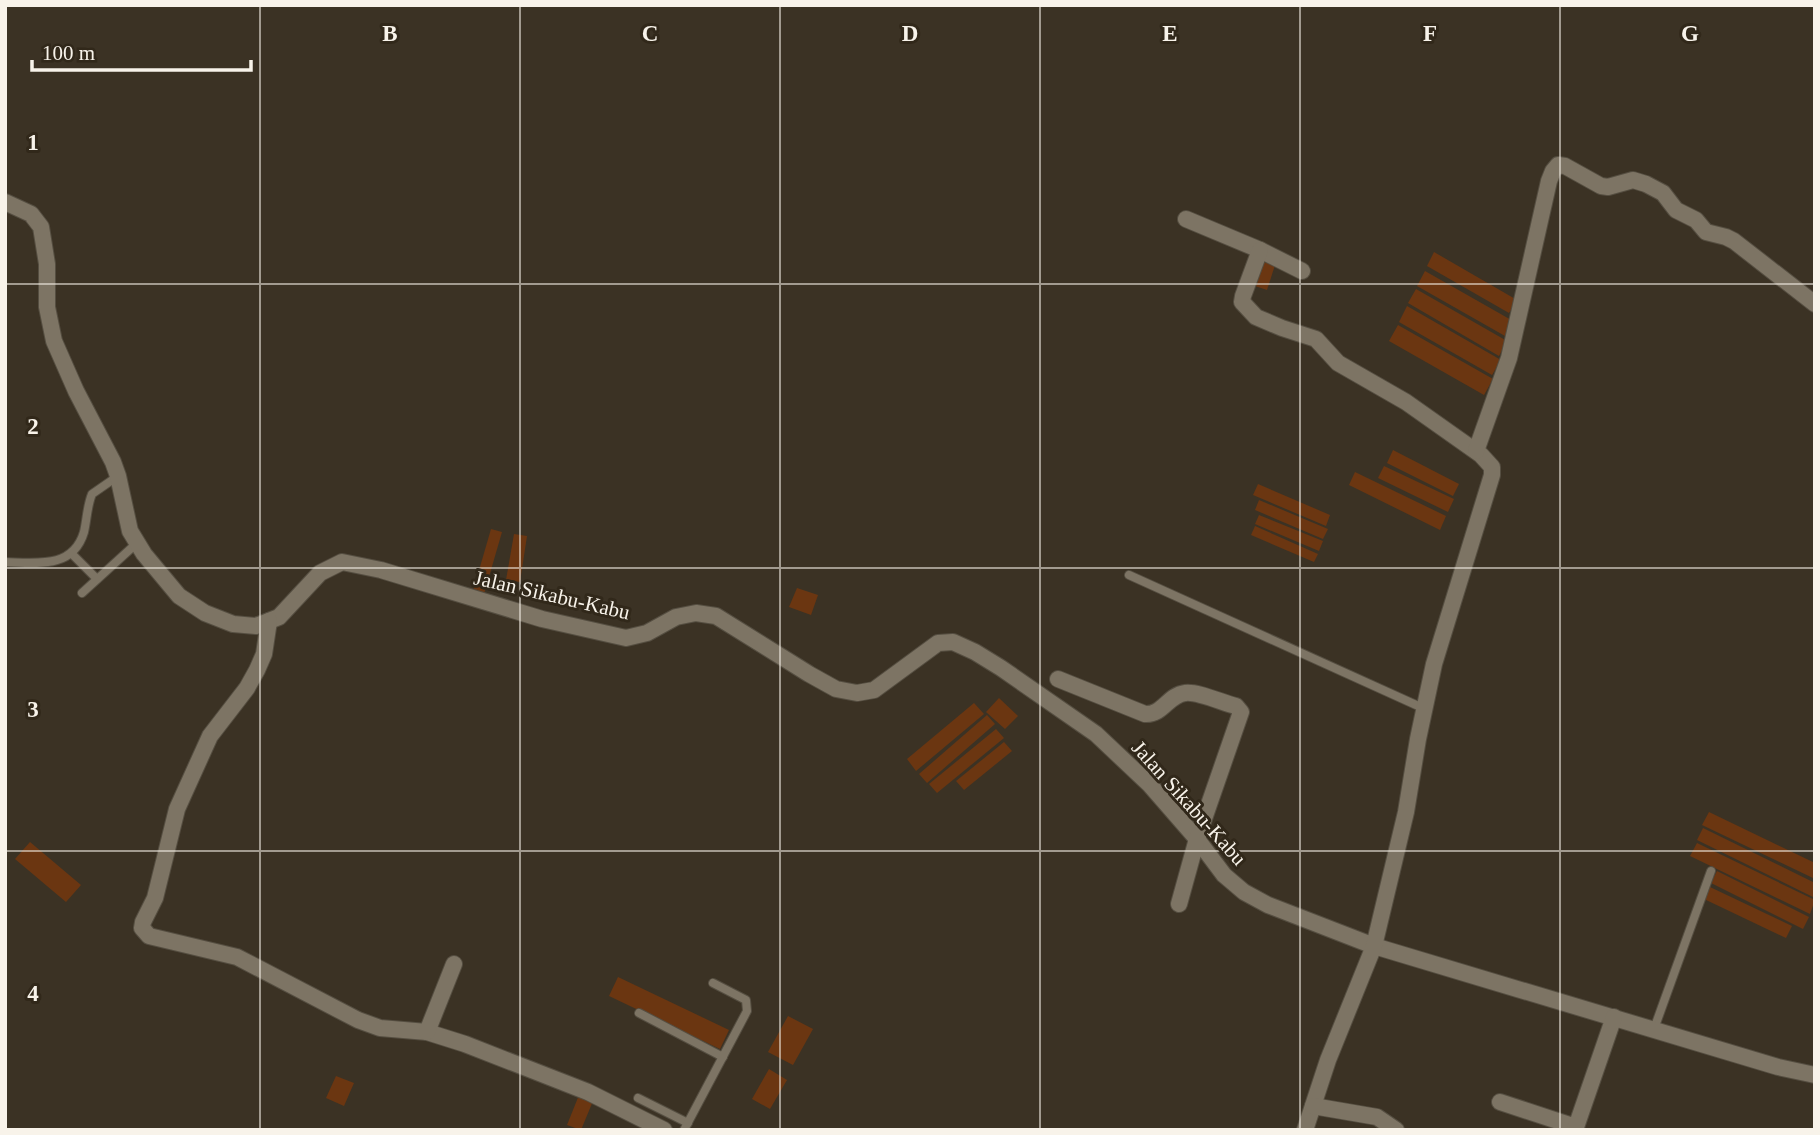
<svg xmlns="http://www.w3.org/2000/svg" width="1820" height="1135" font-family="Georgia,serif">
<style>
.building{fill:#6b3611}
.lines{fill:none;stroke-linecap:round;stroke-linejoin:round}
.lane-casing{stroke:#554e41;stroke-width:10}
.street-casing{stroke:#554e41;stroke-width:18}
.lane{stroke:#7d7464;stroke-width:8}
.street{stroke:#7d7464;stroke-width:16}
.grid{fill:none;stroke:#f8f3ea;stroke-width:2;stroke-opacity:0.55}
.labels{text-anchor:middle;stroke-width:6;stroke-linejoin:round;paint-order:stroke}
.street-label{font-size:21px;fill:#f8f3ea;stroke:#31281a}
.grid-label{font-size:23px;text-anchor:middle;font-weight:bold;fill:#f8f3ea;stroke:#31281a;stroke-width:6;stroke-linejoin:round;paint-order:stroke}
</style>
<rect width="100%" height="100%" fill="#3b3224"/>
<g class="building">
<polygon points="1434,252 1517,300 1509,313 1427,266"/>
<polygon points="1260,260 1275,265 1267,290 1252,285"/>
<polygon points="1425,271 1513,321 1505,336 1417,286"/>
<polygon points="1416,289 1507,341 1499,356 1408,303"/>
<polygon points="1407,306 1501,360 1492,375 1399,322"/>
<polygon points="1398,325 1493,379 1484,395 1389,341"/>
<polygon points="1393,450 1459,484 1453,496 1387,463"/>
<polygon points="1384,466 1454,499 1448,512 1378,478"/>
<polygon points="1355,472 1446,516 1440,530 1349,485"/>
<polygon points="1258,484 1330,515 1326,526 1253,495"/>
<polygon points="1259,500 1328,529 1323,539 1255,510"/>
<polygon points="1259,515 1323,541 1319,551 1255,524"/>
<polygon points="1255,526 1318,554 1314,562 1251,535"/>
<polygon points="491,529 502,532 484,594 473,591"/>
<polygon points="514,534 527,536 520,582 506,580"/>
<polygon points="797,588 818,595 811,615 789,607"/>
<polygon points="999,698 1018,716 1005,729 986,712"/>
<polygon points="974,703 984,714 916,771 907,759"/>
<polygon points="987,715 995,724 927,783 919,774"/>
<polygon points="996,729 1004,738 937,793 929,784"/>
<polygon points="1004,742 1012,751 964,790 956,781"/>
<polygon points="1709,812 1815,863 1815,879 1702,825"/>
<polygon points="1703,828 1815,883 1815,898 1697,840"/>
<polygon points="30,842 81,885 66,902 15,859"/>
<polygon points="1697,843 1815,900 1810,914 1690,856"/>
<polygon points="1717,871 1809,917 1803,929 1711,883"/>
<polygon points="1710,887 1792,926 1786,938 1704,899"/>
<polygon points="618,977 729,1030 720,1049 609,996"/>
<polygon points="788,1016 813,1029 793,1065 768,1052"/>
<polygon points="769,1069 787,1080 770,1109 752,1099"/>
<polygon points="336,1076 354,1083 344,1106 326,1098"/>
<polygon points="579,1095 593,1101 581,1130 567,1125"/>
</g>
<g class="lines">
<defs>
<g id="lane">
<polyline points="72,554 97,579"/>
<path d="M5,562c32,1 68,7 79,-30 3,-13 3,-26 8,-38l26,-18"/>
<polyline points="1129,575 1425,709"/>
<polyline points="82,593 137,543"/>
<polyline points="639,1013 723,1057"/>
<polyline points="1654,1029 1711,871"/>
<polyline points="638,1098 688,1123"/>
<polyline points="684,1130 747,1011 746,1000 713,983"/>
</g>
<g id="street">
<polyline points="5,202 31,214 41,227 47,264 47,307 54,341 76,391 113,462 118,476 130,531 144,554 179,596 205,613 233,624 256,626 279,617 320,573 342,562 381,570 542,619 626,638 647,633 676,617 696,613 716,616 809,674 836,689 857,693 874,690 938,643 953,642 975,652 1001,668 1096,734 1150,785 1197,839 1224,875 1244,892 1268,905 1374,946 1778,1067 1815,1075"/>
<polyline points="1186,219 1260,250 1302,271"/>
<polyline points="1260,250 1243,296 1242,302 1256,317 1282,328 1316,339 1338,363 1406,402 1481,455 1492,467 1492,475 1434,664 1418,739 1406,812 1374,946 1328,1060 1305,1130"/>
<polyline points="1476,451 1509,358 1549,181 1553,171 1558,165 1565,166 1601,186 1608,187 1633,180 1646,184 1663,193 1676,210 1696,220 1706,232 1726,237 1734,241 1815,304"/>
<polyline points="269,621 264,654 257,670 247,688 210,736 177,809 155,898 143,922 142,928 149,936 237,957 358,1020 380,1028 427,1032 465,1044 588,1092 664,1130"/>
<path d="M1058,679l87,35c18,1 23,-19 40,-21 12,-2 38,10 51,13l5,6 -44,127 -18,65"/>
<polyline points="427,1032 454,964"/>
<polyline points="1500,1102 1576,1127"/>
<polyline points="1313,1106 1377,1117 1396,1130"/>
<polyline points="1575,1130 1614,1017"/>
</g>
</defs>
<use href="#lane" class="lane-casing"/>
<use href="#street" class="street-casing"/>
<use href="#lane" class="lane"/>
<use href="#street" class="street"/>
</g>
<path class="grid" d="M260,5v1125M520,5v1125M780,5v1125M1040,5v1125M1300,5v1125M1560,5v1125M5,284h1810M5,568h1810M5,851h1810"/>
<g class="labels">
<g class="street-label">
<text transform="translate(552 595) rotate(13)" y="7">Jalan Sikabu-Kabu</text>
<text transform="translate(1189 803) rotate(48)" y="7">Jalan Sikabu-Kabu</text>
</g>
</g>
<g class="grid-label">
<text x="390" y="41">B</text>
<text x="650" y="41">C</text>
<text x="910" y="41">D</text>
<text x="1170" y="41">E</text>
<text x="1430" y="41">F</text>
<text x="1690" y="41">G</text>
<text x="33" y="150">1</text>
<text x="33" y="434">2</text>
<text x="33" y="717">3</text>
<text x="33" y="1001">4</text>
</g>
<rect width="1820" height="1135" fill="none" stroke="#f8f3ea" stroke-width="14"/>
<path d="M32 60v10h219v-10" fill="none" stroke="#f8f3ea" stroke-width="3.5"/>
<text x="42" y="60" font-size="21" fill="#f8f3ea" stroke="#31281a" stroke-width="5" paint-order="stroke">100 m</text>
</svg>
